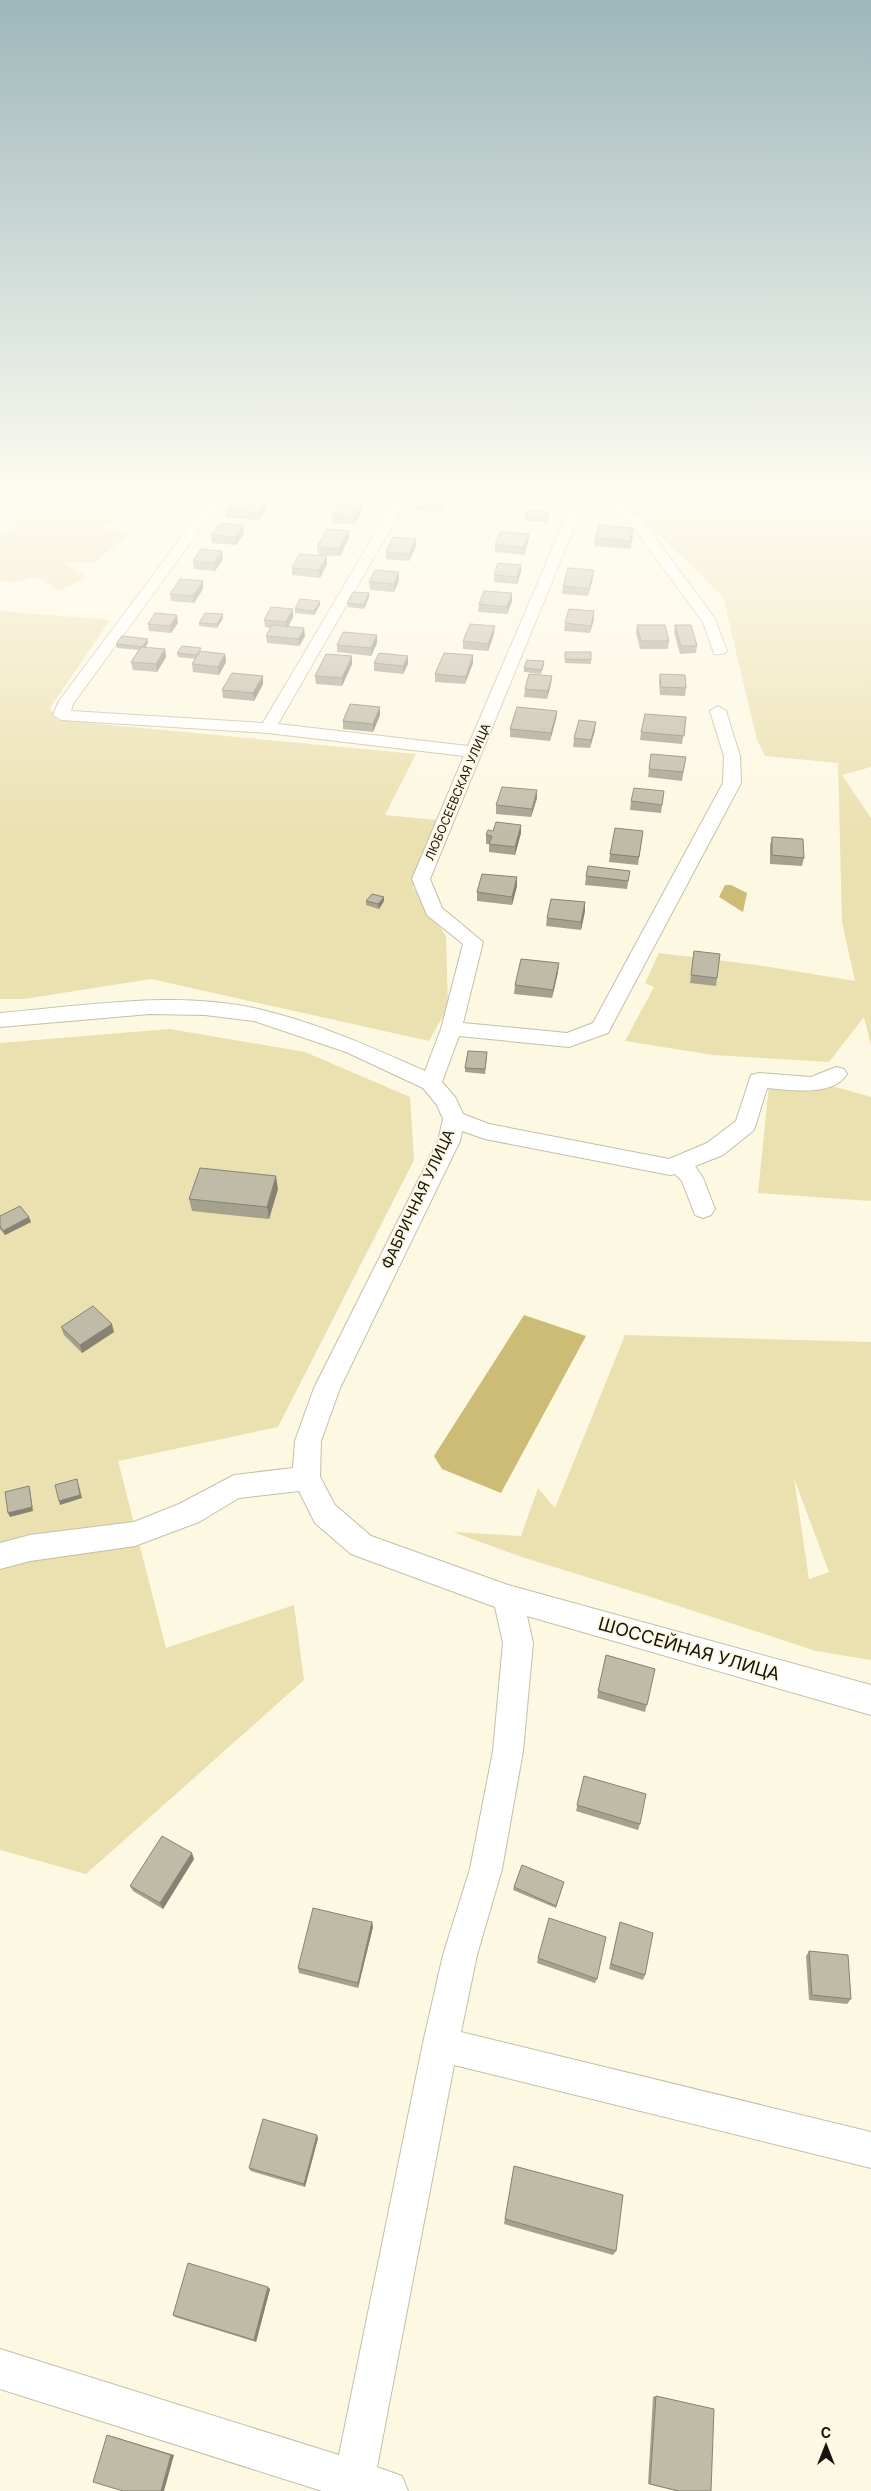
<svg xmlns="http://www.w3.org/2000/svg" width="871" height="2491" font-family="Inter,sans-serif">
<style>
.green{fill:#ebe0b0;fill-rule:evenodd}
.water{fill:#cdbc75}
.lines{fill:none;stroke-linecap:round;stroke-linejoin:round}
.minor-casing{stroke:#c4bfaa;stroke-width:2}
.minor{fill:#fff;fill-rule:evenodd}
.wall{fill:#a5a18f}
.shaded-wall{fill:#868374}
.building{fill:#c0bba6;stroke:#868374}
.labels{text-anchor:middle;stroke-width:4;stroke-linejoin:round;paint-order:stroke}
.far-street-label{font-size:12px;fill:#15130c;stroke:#fdf8e2}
.street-label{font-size:15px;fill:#15130c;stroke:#fdf8e2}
.near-street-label{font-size:18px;fill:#15130c;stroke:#fdf8e2}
</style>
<rect width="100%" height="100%" fill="#fdf8e2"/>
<g class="green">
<polygon points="0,491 177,491 99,528 129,533 96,562 62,563 88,577 59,591 36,576 19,582 0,581 0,534 23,527 0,518"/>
<polygon points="614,491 871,491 871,767 842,775 871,818 871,1046 864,1017 829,1062 713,1055 625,1041 654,987 645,983 659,953 757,965 855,981 842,922 838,763 765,756 757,740 723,597"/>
<polygon points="0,611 110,620 50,708 57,720 416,754 385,815 437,820 413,887 446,936 448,1007 429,1041 151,979 24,999 0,999"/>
<polygon points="170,1029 305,1052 410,1097 414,1160 278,1427 118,1461 166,1648 294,1605 304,1680 86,1874 0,1850 0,1043"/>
<polygon points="769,1085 836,1087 871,1097 871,1201 758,1193"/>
<path d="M625,1335l246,7v318l-55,-9 -162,-53 -132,-41 -69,-25 68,4 17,-48 17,20zM794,1478l35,94 -19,7h-1z"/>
</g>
<g class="water">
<polygon points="725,885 731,885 747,893 743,912 719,897"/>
<polygon points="524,1315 586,1336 501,1493 442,1469 434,1456"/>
</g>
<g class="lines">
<defs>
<g id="minor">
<path d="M216,491h12l-155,213 -2,7 192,12 137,-232h12l-134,233 190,22 109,-255h12l-159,388 12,29 41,34 -20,81 104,10 26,-10 130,-240 1,-27 -14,-45 8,-5 8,5 14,45 1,27 -133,250 -39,14 -110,-11 -17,46 13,15 8,17 26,10 180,35 38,-16 29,-22 15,-46 8,-2 52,4 25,-10 8,2 3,5c-14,23 -57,16 -80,14l-13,42 -31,25 -28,11 8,12 12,31 -4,6 -8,3 -8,-3 -13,-34 -7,-7 -5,1 -185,-36 -23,-8 -2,10 -120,247 -19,53 -1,36 15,28 36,31 137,49 363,100v30l-344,-99 6,27 -10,108 -21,118 -25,86 -16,77 410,100v36l-417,-103 -77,402 25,9 6,15h-86l-322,-102v-40l339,106 84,-412 20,-88 27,-86 23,-118 10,-108 -8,-36 -144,-53 -36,-31 -16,-32 -60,7 -40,24 -64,24 -105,15 -30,8v-26l30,-8 104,-13 45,-18 55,-29 59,-7 2,-27 19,-53 124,-247 5,-22 -6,-14 -14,-17 -77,-36 -92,-31 -49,-6 -55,-1 -150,13v-14c84,-7 174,-23 258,-4 57,13 113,38 167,62l16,-42 22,-85 -36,-29 -15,-36 52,-123 -196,-23 -207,-13 -8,-5 6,-14z"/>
<polygon points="597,491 610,491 640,517 715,619 727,651 724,654 714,654 703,622 630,523"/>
</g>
</defs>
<use href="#minor" class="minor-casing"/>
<use href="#minor" class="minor"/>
</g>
<g class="wall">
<polygon points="243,491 276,491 273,496 243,493"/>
<polygon points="555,491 550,505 521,503 521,496"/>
<polygon points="355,493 379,493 374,502 355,501"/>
<polygon points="266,501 267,508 259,520 227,518 227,510"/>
<polygon points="445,502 441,512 415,510 415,503"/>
<polygon points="549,512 547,522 525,521 525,517"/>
<polygon points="361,513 355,524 332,523 332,515"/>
<polygon points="244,533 236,545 212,543 211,535"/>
<polygon points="529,534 528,542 524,555 495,552 495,545"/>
<polygon points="633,536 630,549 594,546 595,538"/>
<polygon points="349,538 340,556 318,555 317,547"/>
<polygon points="416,539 416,546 409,561 386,559 386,552"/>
<polygon points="223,559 215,571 194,569 193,561"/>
<polygon points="327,564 320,578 292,575 292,568"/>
<polygon points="399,572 399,580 394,592 370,590 369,582"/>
<polygon points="521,572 517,584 494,582 494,575"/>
<polygon points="593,577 588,596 562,594 563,586"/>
<polygon points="203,589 194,603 171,601 170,594"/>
<polygon points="369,597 364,609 348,607 347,603"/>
<polygon points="512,601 507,614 478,612 479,604"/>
<polygon points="320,605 314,615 295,613 295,609"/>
<polygon points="293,617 288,627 305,636 299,646 267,643 266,636 270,628 265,627 264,620"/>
<polygon points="223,618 217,628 199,626 199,623"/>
<polygon points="594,619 590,633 564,631 565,623"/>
<polygon points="178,623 171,633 149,631 148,624"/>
<polygon points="637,625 669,641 668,649 640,649 636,633"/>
<polygon points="675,625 697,646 696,653 680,654 674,633"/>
<polygon points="494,634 488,651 463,649 463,641"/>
<polygon points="377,635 377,643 371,656 337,652 337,645"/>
<polygon points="148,643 145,647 165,649 166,657 157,672 133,670 131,662 139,650 117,648 116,644"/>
<polygon points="202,652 225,654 226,662 219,675 193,672 192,664 195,659 178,657 177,653"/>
<polygon points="565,652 591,660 591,664 565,663"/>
<polygon points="473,655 473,663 465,684 435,682 435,674"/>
<polygon points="352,656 352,664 342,686 316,684 315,676"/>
<polygon points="544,661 544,665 541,674 524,672 524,668"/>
<polygon points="374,663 408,664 403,674 374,671"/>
<polygon points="660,674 686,688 685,696 660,695 659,682"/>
<polygon points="552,676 551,684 547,699 524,697 525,689"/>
<polygon points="263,684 254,701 223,698 222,690"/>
<polygon points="557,711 556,719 550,741 510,737 510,729"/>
<polygon points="380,715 373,732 343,729 343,721"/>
<polygon points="686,717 682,744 640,740 641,732"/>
<polygon points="595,730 590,748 573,747 574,738"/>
<polygon points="651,754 686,757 682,781 648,777"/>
<polygon points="537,790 537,798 531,817 496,814 496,805"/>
<polygon points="664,791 661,813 630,810 631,801"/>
<polygon points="521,825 521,833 515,855 489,852 489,844 486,844 486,835 493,831"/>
<polygon points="643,831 638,865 609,862 610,854"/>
<polygon points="772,837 804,858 802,866 770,864 770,845"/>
<polygon points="630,871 627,889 585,885 586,876"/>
<polygon points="517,877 517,886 512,905 477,901 477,892"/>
<polygon points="366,901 384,901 379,909 366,905"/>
<polygon points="585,902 585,911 581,930 546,926 547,918"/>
<polygon points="694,951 717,978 716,986 690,983"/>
<polygon points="558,972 552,998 514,994 515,985"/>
<polygon points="487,1056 485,1074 465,1072 465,1068"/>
<polygon points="278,1189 269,1219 192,1211 189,1199"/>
<polygon points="0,1216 31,1222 5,1235 0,1229"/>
<polygon points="61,1327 114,1332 82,1353 64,1335"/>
<polygon points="606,1655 655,1669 645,1712 597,1698"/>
<polygon points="584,1776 640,1824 638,1830 576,1811"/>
<polygon points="194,1859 163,1909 133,1891 130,1886"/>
<polygon points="564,1882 556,1908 513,1890 514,1887"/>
<polygon points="372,1922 373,1927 358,1988 299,1973 298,1968"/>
<polygon points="620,1922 645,1975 643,1980 609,1969"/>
<polygon points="809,1951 851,1999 847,2004 809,2000 806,1956"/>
<polygon points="538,1958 597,1979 595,1983 537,1963"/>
<polygon points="318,2138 305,2187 251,2171 249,2168"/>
<polygon points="513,2171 616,2251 613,2255 504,2224"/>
<polygon points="270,2289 256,2342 175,2317 173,2315"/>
<polygon points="656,2396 711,2491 676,2491 648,2484 653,2397"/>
</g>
<g class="shaded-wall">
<polygon points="272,491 276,491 273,496"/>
<polygon points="376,491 379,491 379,493 374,502 374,495"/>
<polygon points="553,491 555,491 550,505 550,498"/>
<polygon points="445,495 445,502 441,512 441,505"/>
<polygon points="266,501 267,508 259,520 259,513"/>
<polygon points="361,506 361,513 355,524 355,517"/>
<polygon points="243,525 244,533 236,545 235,537"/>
<polygon points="633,528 633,536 630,549 630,541"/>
<polygon points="349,531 349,538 340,556 339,549"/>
<polygon points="529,534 528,542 524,555 524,547"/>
<polygon points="416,539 416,546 409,561 409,554"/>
<polygon points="222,551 223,559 215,571 214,563"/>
<polygon points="327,556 327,564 320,578 319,570"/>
<polygon points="521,565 521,572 517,584 517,577"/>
<polygon points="594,570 593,577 588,596 589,589"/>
<polygon points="399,572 399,580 394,592 394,584"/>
<polygon points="203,581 203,589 194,603 193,596"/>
<polygon points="369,593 369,597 364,609 364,605"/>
<polygon points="512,593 512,601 507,614 507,607"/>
<polygon points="320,601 320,605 314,615 314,611"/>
<polygon points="293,609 293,617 287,629 286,622"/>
<polygon points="594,611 594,619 590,633 591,626"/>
<polygon points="223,614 223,618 217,628 217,624"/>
<polygon points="177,615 178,623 171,633 170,626"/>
<polygon points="495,626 494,634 488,651 488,644"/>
<polygon points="304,628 305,636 299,646 299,639"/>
<polygon points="377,635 377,643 371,656 371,648"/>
<polygon points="148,639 148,643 143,651 142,647"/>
<polygon points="165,649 166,657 157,672 156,664"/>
<polygon points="225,654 226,662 219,675 218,667"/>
<polygon points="473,655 473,663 465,684 466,677"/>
<polygon points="352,656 352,664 342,686 342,678"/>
<polygon points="408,656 408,664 403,674 403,666"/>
<polygon points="263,676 263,684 254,701 253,693"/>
<polygon points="552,676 551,684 547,699 548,691"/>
<polygon points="380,707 380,715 373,732 373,724"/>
<polygon points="557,711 556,719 550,741 551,733"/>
<polygon points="596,722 595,730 590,748 591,740"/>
<polygon points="537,790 537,798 531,817 532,809"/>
<polygon points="521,825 521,833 515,855 515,847"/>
<polygon points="517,877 517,886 512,905 512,897"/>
<polygon points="384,897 384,901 379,909 378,904"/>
<polygon points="585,902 585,911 581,930 581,922"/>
<polygon points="559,963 558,972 552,998 553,990"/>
<polygon points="276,1176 278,1189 269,1219 267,1207"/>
<polygon points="29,1217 31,1222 5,1235 3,1231"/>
<polygon points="112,1324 114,1332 82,1353 80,1345"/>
<polygon points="77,1479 82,1498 60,1505 59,1501"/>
<polygon points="29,1486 30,1490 33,1511 10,1517 8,1513"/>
<polygon points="192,1853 194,1859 163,1909 160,1903"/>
<polygon points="372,1922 373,1927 358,1988 358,1983"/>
<polygon points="317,2135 318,2138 305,2187 304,2184"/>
<polygon points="268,2287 270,2289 256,2342 254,2340"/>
<polygon points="111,2436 174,2455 164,2491 161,2491"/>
</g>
<g class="building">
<polygon points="356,491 376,491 374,495 355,493"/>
<polygon points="523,491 553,491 550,498 521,496"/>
<polygon points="420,493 445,495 441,505 415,503"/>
<polygon points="235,498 266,501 259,513 227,510"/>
<polygon points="339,504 361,506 355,517 332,515"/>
<polygon points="527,510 549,512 547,519 525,517"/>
<polygon points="220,523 243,525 235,537 211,535"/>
<polygon points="599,525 633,528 630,541 595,538"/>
<polygon points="327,529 349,531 339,549 317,547"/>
<polygon points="500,532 529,534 524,547 495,545"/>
<polygon points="393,537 416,539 409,554 386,552"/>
<polygon points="201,549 222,551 214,563 193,561"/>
<polygon points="299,554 327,556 319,570 292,568"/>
<polygon points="498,563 521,565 517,577 494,575"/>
<polygon points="568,568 594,570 589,589 563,586"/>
<polygon points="375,570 399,572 394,584 369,582"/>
<polygon points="180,579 203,581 193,596 170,594"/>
<polygon points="484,591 512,593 507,607 479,604"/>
<polygon points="353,592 369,593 364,605 347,603"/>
<polygon points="300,599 320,601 314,611 295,609"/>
<polygon points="271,607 293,609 286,622 264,620"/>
<polygon points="569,609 594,611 591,626 565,623"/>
<polygon points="155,613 177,615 170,626 148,624"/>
<polygon points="205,613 223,614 217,624 199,623"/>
<polygon points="470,624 495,626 488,644 463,641"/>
<polygon points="272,625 304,628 299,639 266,636"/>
<polygon points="637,625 665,625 669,641 641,641"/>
<polygon points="675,625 691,625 697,646 681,646"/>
<polygon points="343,632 377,635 371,648 337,645"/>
<polygon points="122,636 148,639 142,647 116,644"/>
<polygon points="182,646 201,648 197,655 177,653"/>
<polygon points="141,647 165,649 156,664 131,662"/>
<polygon points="200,651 225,654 218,667 192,664"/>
<polygon points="565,652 591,652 591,660 565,659"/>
<polygon points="379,653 408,656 403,666 374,663"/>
<polygon points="444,653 473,655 466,677 435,674"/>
<polygon points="326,654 352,656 342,678 315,676"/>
<polygon points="527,660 544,661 542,670 524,668"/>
<polygon points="232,673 263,676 253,693 222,690"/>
<polygon points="529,674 552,676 548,691 525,689"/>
<polygon points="660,674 685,675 686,688 661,687"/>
<polygon points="350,704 380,707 373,724 343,721"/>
<polygon points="517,707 557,711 551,733 510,729"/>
<polygon points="645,714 686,717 684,736 641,732"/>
<polygon points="579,720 596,722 591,740 574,738"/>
<polygon points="651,754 686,757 683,772 649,769"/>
<polygon points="502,787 537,790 532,809 496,805"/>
<polygon points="634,788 664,791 662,805 631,801"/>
<polygon points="496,822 521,825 515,847 489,844 492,836 486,835 488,830 493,831"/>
<polygon points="615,828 643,831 639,857 610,854"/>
<polygon points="772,837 803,839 804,858 772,855"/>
<polygon points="588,866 630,871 628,881 586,876"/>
<polygon points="482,874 517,877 512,897 477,892"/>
<polygon points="372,894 384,897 378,904 366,901"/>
<polygon points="551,899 585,902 581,922 547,918"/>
<polygon points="694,951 720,954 717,978 691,975"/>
<polygon points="521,959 559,963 553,990 515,985"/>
<polygon points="468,1051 487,1052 485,1069 465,1068"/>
<polygon points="200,1168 276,1176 267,1207 189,1199"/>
<polygon points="20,1206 29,1217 3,1231 0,1226 0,1216"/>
<polygon points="93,1306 112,1324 80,1345 61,1327"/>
<polygon points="77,1479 80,1495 59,1501 55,1485"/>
<polygon points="29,1486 32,1507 8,1513 5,1492"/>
<polygon points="606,1655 655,1669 647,1705 598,1691"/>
<polygon points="584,1776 646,1794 640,1824 577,1805"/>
<polygon points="162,1836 192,1853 160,1903 130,1886"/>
<polygon points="522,1865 564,1882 556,1906 514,1887"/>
<polygon points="313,1908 372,1922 358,1983 298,1968"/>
<polygon points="549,1918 606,1937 597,1979 538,1958"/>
<polygon points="620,1922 653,1933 645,1975 611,1964"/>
<polygon points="809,1951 848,1955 851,1999 812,1995"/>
<polygon points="263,2119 317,2135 304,2184 249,2168"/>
<polygon points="514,2166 623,2195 616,2251 505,2219"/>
<polygon points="188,2263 268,2287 254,2340 173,2315"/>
<polygon points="656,2396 714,2409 711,2491 679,2491 650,2484"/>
<polygon points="107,2435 171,2455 161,2491 123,2491 93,2482"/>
</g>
<linearGradient id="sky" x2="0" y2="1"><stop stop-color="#9db7ba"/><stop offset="0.59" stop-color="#fefcf2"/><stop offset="1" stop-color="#fefcf2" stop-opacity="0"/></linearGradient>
<rect width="871" height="839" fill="url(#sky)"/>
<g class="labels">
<g class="far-street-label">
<text transform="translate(458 792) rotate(-67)" y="4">ЛЮБОСЕЕВСКАЯ УЛИЦА</text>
</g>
<g class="street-label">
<text transform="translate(418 1199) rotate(-65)" y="5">ФАБРИЧНАЯ УЛИЦА</text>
</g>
<g class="near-street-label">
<text transform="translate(689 1649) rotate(16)" y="6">ШОССЕЙНАЯ УЛИЦА</text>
</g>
</g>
<g transform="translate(826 2446)" stroke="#fdf8e2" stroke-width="4" paint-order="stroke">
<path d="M0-4L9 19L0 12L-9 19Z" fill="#15130c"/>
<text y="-8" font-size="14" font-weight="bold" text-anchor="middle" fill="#15130c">С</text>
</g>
</svg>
